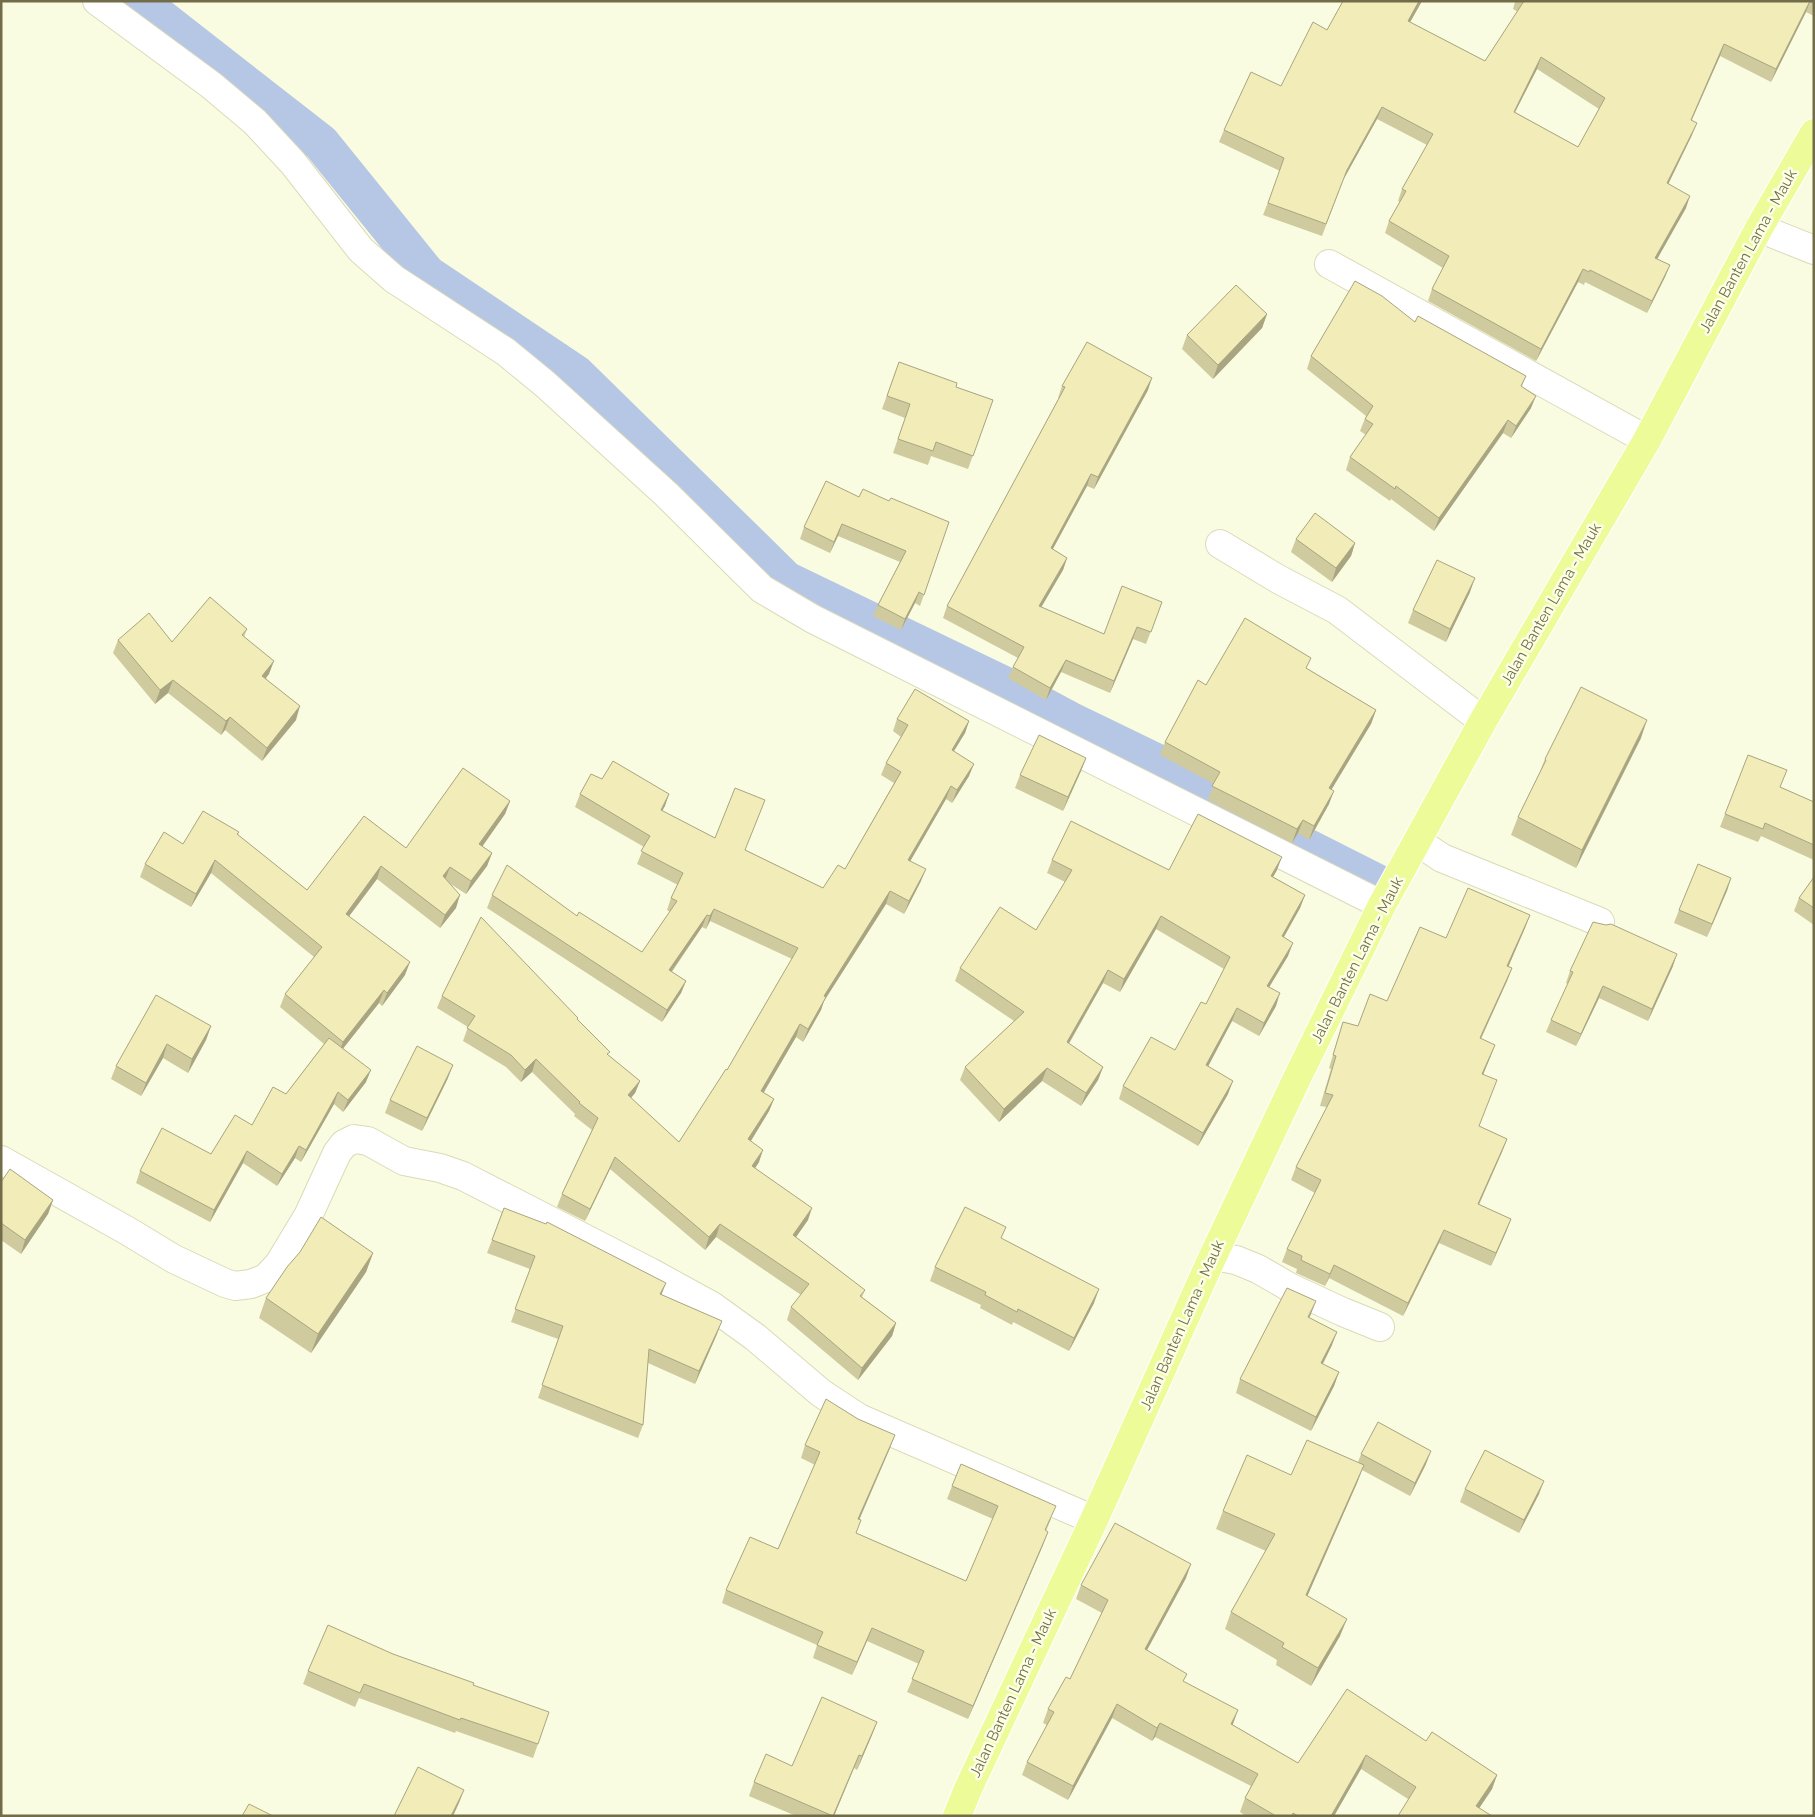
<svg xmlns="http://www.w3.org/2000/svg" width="1815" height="1817" font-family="Raleway,sans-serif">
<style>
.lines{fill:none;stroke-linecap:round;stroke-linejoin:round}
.canal{stroke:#b6c6e5;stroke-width:38}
.minor-casing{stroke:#dbdab8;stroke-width:30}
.major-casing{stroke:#fff;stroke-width:30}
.minor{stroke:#fff;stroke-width:28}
.major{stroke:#eefb99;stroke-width:28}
.wall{fill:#cfcb9e;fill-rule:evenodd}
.shaded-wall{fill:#a9a581}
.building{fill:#f1ecb8;stroke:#a9a581;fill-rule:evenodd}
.labels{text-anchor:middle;stroke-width:5;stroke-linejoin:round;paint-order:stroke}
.street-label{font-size:15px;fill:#726d48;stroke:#fcffe6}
</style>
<rect width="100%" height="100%" fill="#f9fce0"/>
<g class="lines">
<polyline class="canal" points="139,1 321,143 427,274 576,374 786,580 1004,685 1069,720 1164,766 1227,807 1383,886"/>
<defs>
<g id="minor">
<polyline points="97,1 211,85 255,122 293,163 361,250 394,279 506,352 545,384 666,494 762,589 813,619 1382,905"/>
<polyline points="1759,228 1814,250"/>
<polyline points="1329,264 1647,440"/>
<polyline points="1220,544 1278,579 1337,610 1483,721"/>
<polyline points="1418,842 1442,858 1600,922"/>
<polyline points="1,1160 126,1230 174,1259 225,1283 235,1286 251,1284 266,1278 279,1264 308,1216 337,1153 344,1144 354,1139 368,1141 404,1161 440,1168 463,1176 650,1272 712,1306 755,1337 821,1393 859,1418 1094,1520"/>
<polyline points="1213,1256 1236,1260 1258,1269 1291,1288 1343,1312 1380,1327"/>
</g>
<polyline id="major" points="957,1816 968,1789 1094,1520 1213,1256 1299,1074 1382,905 1483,721 1647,440 1759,228 1814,133"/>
</defs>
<use href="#minor" class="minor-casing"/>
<use href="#major" class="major-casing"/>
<use href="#minor" class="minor"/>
<use href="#major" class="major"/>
</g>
<g class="wall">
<path d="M1343,1h79l-12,21 75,39 33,-49 -5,-3 2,-7 -1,-1h300v15l-8,-4 -35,70 -51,-26 -28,64v15l-24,48 18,25 -29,51 13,6 -5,12 -18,36 -62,-31 -1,3 -6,-3 -42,79 -108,-60 4,-12 11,-21 -58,-35 4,-12 11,-19 -2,-1 4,-12 25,-44 -50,-26 -35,63 -20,54 -59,-21 17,-44 -61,-29 5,-12 57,-44 46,-56zM1537,69l62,40 -21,38 -63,-35z"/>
<polygon points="1267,314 1262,328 1213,379 1182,349 1187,335"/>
<polygon points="1415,322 1526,376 1522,386 1531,408 1511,438 1503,433 1434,531 1391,499 1390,501 1346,470 1350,457 1366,435 1360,431 1366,416 1307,369 1311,356"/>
<polygon points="899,362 956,387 993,400 968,469 931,456 928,465 893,453 905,418 882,409"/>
<polygon points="1062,386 1148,390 1094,489 1087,486 1052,549 1067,558 1063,570 1041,607 1104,634 1162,602 1146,644 1133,639 1110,693 1061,672 1046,700 1008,678 1013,667 1018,658 943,618 947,606 1059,398 1058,398"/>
<polygon points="859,497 889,501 949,522 920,606 915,603 901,630 873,616 878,605 900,562 838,536 830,553 800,539 804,527"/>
<polygon points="1296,539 1355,543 1351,556 1332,582 1291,552"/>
<polygon points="1470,592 1446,642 1408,623 1413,610"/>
<polygon points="247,629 244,637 269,674 266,678 296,720 262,761 225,730 221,735 168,693 155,704 113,653 118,640 172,642"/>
<polygon points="1308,669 1376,710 1371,724 1331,790 1329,804 1309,840 1298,833 1292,843 1208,800 1214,784 1160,755 1165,742 1206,685"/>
<polygon points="897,719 969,721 965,733 954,751 969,776 952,803 946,799 910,861 921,881 904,914 886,904 824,1001 821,1010 803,1042 796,1037 763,1092 774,1099 769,1111 751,1141 759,1162 755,1168 808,1220 796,1237 865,1290 862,1297 896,1323 892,1336 858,1380 787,1320 791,1307 801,1295 716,1237 705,1250 610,1169 585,1221 557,1207 562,1194 592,1130 574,1116 575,1114 532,1072 521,1082 506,1067 463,1041 468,1027 437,1008 442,996 578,1020 608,1055 640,1081 635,1093 631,1098 679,1142 727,1070 792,959 710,921 706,929 702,927 672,972 686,981 681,993 662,1022 487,908 492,895 577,916 642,952 670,912 667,910 671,898 678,885 637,864 644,847 575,807 580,794 602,779 669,794 662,811 715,838 746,850 823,888 845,869 894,783 881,775 886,763 901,737 893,731"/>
<polygon points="1641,738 1576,868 1511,835 1518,817 1539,774 1545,759"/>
<polygon points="1086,758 1081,771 1063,811 1015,788 1020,775"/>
<polygon points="1780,787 1814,802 1814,860 1761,836 1758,842 1720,827 1725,814"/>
<polygon points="510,801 505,814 482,846 492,853 487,866 466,894 449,883 456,908 440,928 377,879 349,916 405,975 382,1006 379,1003 343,1048 366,1082 343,1112 334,1104 301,1162 295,1158 277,1186 243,1163 210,1222 136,1183 140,1171 211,1154 252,1125 286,1094 324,1044 280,1007 285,994 314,957 211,873 191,907 140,877 145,864 239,832 238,835 307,890 406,848"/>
<polygon points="1052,860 1169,870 1277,870 1273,877 1305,895 1300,908 1284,937 1288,956 1269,987 1276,1006 1259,1036 1232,1021 1208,1066 1228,1094 1198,1146 1119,1099 1123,1086 1175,1050 1206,1004 1224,969 1156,929 1120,992 1103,983 1069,1044 1103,1067 1098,1080 1081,1106 1042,1081 999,1122 960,1080 965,1067 1014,1021 955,981 960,968 1036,930 1065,882 1047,873"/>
<polygon points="1814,877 1814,925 1794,911 1799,898"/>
<polygon points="1731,878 1707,937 1674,923 1679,910"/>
<polygon points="1530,915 1525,928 1508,967 1512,968 1507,981 1481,1039 1495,1045 1483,1074 1479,1126 1507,1139 1502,1152 1479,1205 1511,1219 1506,1232 1491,1266 1439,1243 1403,1316 1329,1278 1325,1286 1296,1273 1297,1269 1282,1262 1287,1249 1315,1193 1291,1180 1296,1167 1327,1107 1320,1106 1331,1069 1329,1068 1343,1022 1358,1026 1387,1001 1446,938"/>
<polygon points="1673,966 1648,1021 1599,998 1576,1046 1546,1032 1551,1020 1568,984 1566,983 1570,971"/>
<polygon points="211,1026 206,1040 188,1073 163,1058 141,1096 111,1079 116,1066"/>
<polygon points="448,1078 422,1131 385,1113 390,1100"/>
<polygon points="1,1182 53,1200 48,1214 21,1254 1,1240"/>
<polygon points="504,1208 662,1295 717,1334 695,1384 648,1363 643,1425 638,1438 538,1398 558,1339 511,1322 530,1269 487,1253"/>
<polygon points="1002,1239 1094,1303 1069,1351 1013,1322 1012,1325 980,1308 981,1305 930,1281 935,1267"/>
<polygon points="373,1253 366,1272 311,1353 259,1318 266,1298"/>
<polygon points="1311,1314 1309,1318 1332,1345 1323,1364 1339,1372 1334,1386 1311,1431 1236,1393 1240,1379"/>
<polygon points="805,1445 890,1448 859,1519 856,1533 966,1581 993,1519 947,1499 952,1486 1051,1519 1046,1531 1043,1545 968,1719 907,1692 919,1664 867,1641 852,1675 813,1658 817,1645 722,1603 726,1590 778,1549 815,1465 801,1458"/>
<polygon points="1361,1454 1426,1464 1410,1496 1362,1470 1357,1483 1307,1596 1340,1636 1311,1686 1276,1665 1277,1660 1225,1629 1231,1612 1266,1551 1216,1529 1223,1511 1358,1462"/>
<polygon points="1465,1489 1539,1494 1519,1533 1460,1502"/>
<polygon points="1186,1578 1147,1650 1233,1725 1298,1763 1426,1741 1497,1775 1492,1789 1479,1808 1408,1799 1361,1769 1334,1816 1246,1816 1240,1812 1245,1798 1251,1786 1155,1737 1152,1741 1112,1718 1068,1800 1022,1775 1027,1762 1047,1725 1043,1723 1048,1709 1070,1679 1102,1613 1076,1599 1081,1585"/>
<polygon points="393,1654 473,1685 538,1744 533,1758 456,1731 455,1733 359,1698 355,1707 303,1684 308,1671"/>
<polygon points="877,1722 872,1735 857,1770 854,1768 834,1816 796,1816 749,1796 754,1782 792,1766"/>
</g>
<g class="shaded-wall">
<polygon points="1419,1 1422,1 1404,33 1408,21"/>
<polygon points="1810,1 1806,12 1771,82 1776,69"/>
<polygon points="1724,44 1720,56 1686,132 1691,120"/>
<polygon points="1541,57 1537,69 1509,124 1514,112"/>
<polygon points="1382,107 1377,119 1342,182 1322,236 1347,170"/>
<polygon points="1697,123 1692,135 1663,195 1667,183"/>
<polygon points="1690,196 1686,208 1651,270 1655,258"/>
<polygon points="1670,265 1665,277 1647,313 1652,301"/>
<polygon points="1583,269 1578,282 1536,361 1541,349"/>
<polygon points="1267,314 1262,328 1213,379 1218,365"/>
<polygon points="1152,378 1148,390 1094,489 1098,477"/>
<polygon points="1536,396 1531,408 1511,438 1516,426"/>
<polygon points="1508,420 1503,433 1434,531 1439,518"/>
<polygon points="1091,474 1087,486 1047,560 1051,548"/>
<polygon points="842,524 838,536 830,553 834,542"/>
<polygon points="1355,543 1351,556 1332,582 1336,568"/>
<polygon points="1067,558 1063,570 1035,618 1039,606"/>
<polygon points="1475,578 1470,592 1446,642 1450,629"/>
<polygon points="919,592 915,603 901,630 905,619"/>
<polygon points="1137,627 1133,639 1110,693 1114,681"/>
<polygon points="1066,660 1061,672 1046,700 1050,688"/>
<polygon points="274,661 269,674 257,689 262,676"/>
<polygon points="173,680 168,693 155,704 160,690"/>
<polygon points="300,706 296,720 262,761 267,748"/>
<polygon points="1376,710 1371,724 1324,802 1329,788"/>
<polygon points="230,717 225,730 221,735 226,721"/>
<polygon points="1647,720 1641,738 1576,868 1582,850"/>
<polygon points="969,721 965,733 947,762 952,750"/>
<polygon points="1086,758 1081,771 1063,811 1068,797"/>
<polygon points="974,764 969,776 952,803 957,790"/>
<polygon points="951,786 946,799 904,872 908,860"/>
<polygon points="1334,791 1329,804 1309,840 1314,826"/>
<polygon points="669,794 665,806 656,822 661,810"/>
<polygon points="510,801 505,814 475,857 479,844"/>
<polygon points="1303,820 1298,833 1292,843 1297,829"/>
<polygon points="492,853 487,866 466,894 471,881"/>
<polygon points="1282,857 1277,870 1266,889 1271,876"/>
<polygon points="215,860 211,873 191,907 196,894"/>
<polygon points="381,866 377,879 341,927 346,914"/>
<polygon points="450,867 445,880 443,876"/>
<polygon points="926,869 921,881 904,914 909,901"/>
<polygon points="1731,878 1727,891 1707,937 1712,924"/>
<polygon points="890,891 886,904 824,1001 821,1010 803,1042 808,1029 824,996"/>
<polygon points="460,895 456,908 440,928 445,915"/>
<polygon points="1305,895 1300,908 1277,949 1282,936"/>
<polygon points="714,909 710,921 706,929 710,916"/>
<polygon points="707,915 702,927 664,982 669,970"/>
<polygon points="1530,915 1525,928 1503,979 1507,966"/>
<polygon points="1161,916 1156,929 1120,992 1124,979"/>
<polygon points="1293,943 1288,956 1262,999 1267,986"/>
<polygon points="1677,954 1673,966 1648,1021 1652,1009"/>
<polygon points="410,962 405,975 382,1006 387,993"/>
<polygon points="1512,968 1507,981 1475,1051 1480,1038"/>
<polygon points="1108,970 1103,983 1062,1055 1067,1042"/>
<polygon points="686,981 681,993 662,1022 667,1010"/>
<polygon points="1603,986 1599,998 1576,1046 1581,1034"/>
<polygon points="384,990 379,1003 338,1055 343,1042"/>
<polygon points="1280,993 1276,1006 1259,1036 1264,1023"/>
<polygon points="1237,1008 1232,1021 1202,1078 1206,1065"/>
<polygon points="800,1024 796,1037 757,1104 761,1091"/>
<polygon points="211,1026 206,1040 188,1073 192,1059"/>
<polygon points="167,1044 163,1058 141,1096 146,1083"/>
<polygon points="1495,1045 1490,1058 1478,1087 1482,1074"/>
<polygon points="536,1059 532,1072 521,1082 525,1070"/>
<polygon points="453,1065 448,1078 422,1131 427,1118"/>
<polygon points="1103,1067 1098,1080 1081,1106 1086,1093"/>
<polygon points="1047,1068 1042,1081 999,1122 1004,1109"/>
<polygon points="371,1070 366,1082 343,1112 348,1100"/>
<polygon points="640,1081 635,1093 623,1107 628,1095"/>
<polygon points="1233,1081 1228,1094 1198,1146 1203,1133"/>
<polygon points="338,1092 334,1104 301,1162 306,1150"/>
<polygon points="774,1099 769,1111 744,1152 748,1139"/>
<polygon points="1507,1139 1502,1152 1473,1217 1478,1204"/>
<polygon points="299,1146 295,1158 277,1186 282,1174"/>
<polygon points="763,1150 759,1162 748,1179 752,1166"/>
<polygon points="247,1151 243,1163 210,1222 214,1210"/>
<polygon points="615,1157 610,1169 585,1221 590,1209"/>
<polygon points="53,1200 48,1214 21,1254 25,1240"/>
<polygon points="812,1208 808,1220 789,1247 793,1235"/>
<polygon points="1511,1219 1506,1232 1491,1266 1496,1253"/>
<polygon points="720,1224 716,1237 705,1250 709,1237"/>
<polygon points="1444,1230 1439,1243 1403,1316 1408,1303"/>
<polygon points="373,1253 366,1272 311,1353 318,1334"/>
<polygon points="1334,1265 1329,1278 1325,1286 1330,1274"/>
<polygon points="666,1283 661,1296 660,1294"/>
<polygon points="1099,1289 1094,1303 1069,1351 1074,1338"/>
<polygon points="1316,1301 1311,1314 1303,1330 1308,1317"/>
<polygon points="722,1321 717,1334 695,1384 699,1371"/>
<polygon points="896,1323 892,1336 858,1380 862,1368"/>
<polygon points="1337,1332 1332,1345 1316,1377 1321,1363"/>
<polygon points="1339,1372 1334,1386 1311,1431 1316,1417"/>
<polygon points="895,1435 890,1448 854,1532 858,1519"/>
<polygon points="1431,1451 1426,1464 1410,1496 1415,1483"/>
<polygon points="1364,1465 1357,1483 1300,1613 1306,1595"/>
<polygon points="1544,1481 1539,1494 1519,1533 1524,1520"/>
<polygon points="1048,1532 1043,1545 968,1719 973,1706"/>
<polygon points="1191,1564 1186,1578 1140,1663 1145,1649"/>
<polygon points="1347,1619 1340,1636 1311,1686 1318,1668"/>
<polygon points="872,1628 867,1641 852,1675 857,1662"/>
<polygon points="1117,1704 1112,1718 1068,1800 1073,1786"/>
<polygon points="1238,1710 1233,1724 1226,1738 1231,1724"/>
<polygon points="877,1722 872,1735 857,1770 862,1756"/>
<polygon points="1160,1723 1155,1737 1152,1741 1157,1728"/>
<polygon points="859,1755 854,1768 834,1816 833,1816"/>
<polygon points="1366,1755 1361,1769 1334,1816 1331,1816"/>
<polygon points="1497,1775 1492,1789 1474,1816 1476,1806"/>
<polygon points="464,1790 459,1803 453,1816 451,1816"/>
</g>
<g class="building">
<path d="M1343,1h76l-11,20 77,40 39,-60h286l-34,68 -52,-25 -33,76 6,3 -30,60 23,13 -35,62 15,7 -18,36 -62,-31 -1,2 -6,-3 -42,80 -109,-60 17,-33 -60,-35 17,-30 -4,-2 31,-55 -51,-27 -35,63 -21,54 -58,-21 16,-45 -60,-28 27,-58 30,14 32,-64 14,8zM1541,57l64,41 -27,49 -64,-35z"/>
<polygon points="1355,281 1382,296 1415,322 1418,316 1526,376 1521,386 1536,396 1516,426 1508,420 1439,518 1396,486 1395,489 1350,457 1373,424 1365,419 1373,406 1311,356"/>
<polygon points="1236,285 1267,314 1218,365 1187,335"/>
<polygon points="1087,342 1152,378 1098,477 1091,474 1051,548 1067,558 1039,606 1104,634 1122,586 1162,602 1151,632 1137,627 1114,681 1066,660 1050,688 1013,667 1024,647 947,606 1065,387 1062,386"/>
<polygon points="899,362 957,383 956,387 993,400 973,456 936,442 933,451 898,439 910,404 887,396"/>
<polygon points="826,481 859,497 863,489 889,501 891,498 949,522 924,595 919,592 905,619 878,605 906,551 842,524 834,542 804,527"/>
<polygon points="1315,513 1355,543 1336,568 1296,539"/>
<polygon points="1437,560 1475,578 1450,629 1413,610"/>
<polygon points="210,597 247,629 242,635 274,661 262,676 300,706 267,748 230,717 226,721 173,680 160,690 118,640 149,613 172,642"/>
<polygon points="1245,618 1311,658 1306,668 1376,710 1329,788 1334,791 1314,826 1303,820 1297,829 1212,786 1220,772 1165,742 1198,680 1206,685"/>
<polygon points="1581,687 1647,720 1582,850 1518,817 1546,760 1545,759"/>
<polygon points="915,689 969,721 952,750 974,764 957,790 951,786 908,860 926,869 909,901 890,891 824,996 826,997 808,1029 800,1024 761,1091 774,1099 748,1139 763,1150 752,1166 812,1208 793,1235 865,1290 860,1296 896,1323 862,1368 791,1307 809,1284 720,1224 709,1237 615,1157 590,1209 562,1194 598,1118 579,1103 580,1102 536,1059 525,1070 511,1055 467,1028 475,1016 442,996 481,917 578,1018 577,1019 610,1052 607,1054 640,1081 628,1095 679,1142 726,1069 727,1070 798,948 714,909 710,916 707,915 669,970 686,981 667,1010 492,895 507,865 577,916 579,912 642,952 677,901 671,898 683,873 641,851 650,836 580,794 591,774 602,779 613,761 669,794 661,810 715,838 735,788 765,800 745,850 823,888 838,865 845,869 901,772 886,763 908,725 897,719"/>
<polygon points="1039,735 1086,758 1068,797 1020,775"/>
<polygon points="1748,755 1787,770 1780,787 1814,802 1814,845 1765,823 1763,829 1725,814"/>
<polygon points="463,768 510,801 479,844 492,853 471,881 450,867 443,876 460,895 445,915 381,866 346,914 410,962 387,993 384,990 343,1042 285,994 322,947 215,860 196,894 145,864 164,832 183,844 203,811 239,832 237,834 307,890 364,816 406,848"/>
<polygon points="1198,814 1282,857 1271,876 1305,895 1282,936 1293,943 1267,986 1280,993 1264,1023 1237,1008 1206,1065 1233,1081 1203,1133 1123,1086 1151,1037 1175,1050 1201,1002 1206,1004 1230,957 1161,916 1124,979 1108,970 1067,1042 1103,1067 1086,1093 1047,1068 1004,1109 965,1067 1024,1012 960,968 1000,907 1036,930 1072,870 1052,860 1071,821 1169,870"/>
<polygon points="1698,864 1731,878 1712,924 1679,910"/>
<polygon points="1814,877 1814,908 1799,898"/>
<polygon points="1468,888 1530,915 1507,966 1512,968 1480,1038 1495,1045 1482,1074 1497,1080 1479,1126 1507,1139 1478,1204 1511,1219 1496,1253 1444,1230 1408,1303 1334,1265 1330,1274 1301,1260 1302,1256 1287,1249 1321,1180 1296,1167 1333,1095 1325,1093 1336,1056 1333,1055 1343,1022 1358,1026 1370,994 1387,1001 1420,927 1446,938"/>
<polygon points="1593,922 1606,925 1611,924 1677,954 1652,1009 1603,986 1581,1034 1551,1020 1573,972 1570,971"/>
<polygon points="156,995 211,1026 192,1059 167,1044 146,1083 116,1066"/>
<polygon points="329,1038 371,1070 348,1100 338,1092 306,1150 299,1146 282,1174 247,1151 214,1210 140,1171 162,1128 211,1154 235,1115 252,1125 273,1087 286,1094"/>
<polygon points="417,1046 453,1065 427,1118 390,1100"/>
<polygon points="10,1169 53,1200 25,1240 1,1223 1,1182"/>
<polygon points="965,1207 1006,1227 1001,1238 1099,1289 1074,1338 1018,1309 1017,1312 985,1295 986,1292 935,1267"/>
<polygon points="504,1208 546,1224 547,1222 666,1283 660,1294 722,1321 699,1371 649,1349 643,1425 542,1385 563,1326 515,1309 535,1256 492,1240"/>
<polygon points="321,1217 373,1253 318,1334 266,1298 287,1267 300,1252"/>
<polygon points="1287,1288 1316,1301 1308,1317 1337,1332 1321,1363 1339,1372 1316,1417 1240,1379"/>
<polygon points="826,1399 858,1419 895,1435 858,1519 861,1520 856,1533 966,1581 998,1506 952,1486 961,1464 1056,1506 1045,1530 1048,1532 973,1706 912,1679 924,1651 872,1628 857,1662 817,1645 823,1632 726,1590 750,1537 778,1549 820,1452 805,1445"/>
<polygon points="1378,1422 1431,1451 1415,1483 1361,1454"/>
<polygon points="1307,1440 1364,1465 1306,1595 1347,1619 1318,1668 1282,1647 1284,1643 1231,1612 1275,1534 1223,1511 1247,1455 1291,1475"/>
<polygon points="1485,1450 1544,1481 1524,1520 1465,1489"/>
<polygon points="1115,1523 1191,1564 1145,1649 1187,1674 1183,1681 1238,1710 1231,1724 1298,1763 1347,1689 1426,1741 1432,1732 1497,1775 1476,1806 1492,1816 1398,1816 1416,1787 1366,1755 1331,1816 1298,1816 1293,1813 1292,1816 1276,1816 1245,1798 1258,1774 1160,1723 1157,1728 1117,1704 1073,1786 1027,1762 1054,1712 1048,1709 1066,1677 1070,1679 1108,1600 1081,1585"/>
<polygon points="328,1625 393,1654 474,1683 473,1685 549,1712 538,1744 461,1718 460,1720 364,1684 360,1693 308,1671"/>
<polygon points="822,1697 877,1722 862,1756 859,1755 833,1816 754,1782 766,1754 792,1766"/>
<polygon points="418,1767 464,1790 451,1816 394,1816"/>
<polygon points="249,1804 273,1816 242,1816"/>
</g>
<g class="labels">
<g class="street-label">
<text transform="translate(1748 251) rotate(-61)" y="5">Jalan Banten Lama - Mauk</text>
<text transform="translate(1551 604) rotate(-60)" y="5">Jalan Banten Lama - Mauk</text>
<text transform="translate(1357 960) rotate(-63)" y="5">Jalan Banten Lama - Mauk</text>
<text transform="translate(1182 1325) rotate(-66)" y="5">Jalan Banten Lama - Mauk</text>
<text transform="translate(1013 1693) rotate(-65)" y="5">Jalan Banten Lama - Mauk</text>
</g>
</g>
<rect width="1815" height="1817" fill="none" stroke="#726d48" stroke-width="5"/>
</svg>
